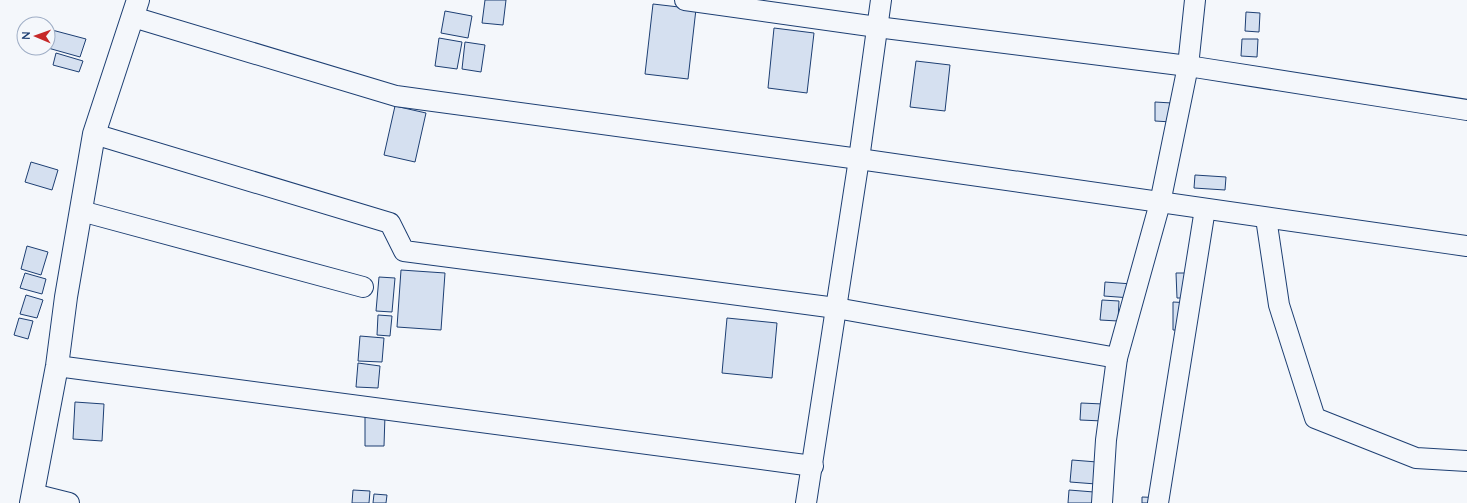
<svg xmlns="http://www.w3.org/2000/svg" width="1467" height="503" font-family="Lato,sans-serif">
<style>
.building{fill:#d5e0f0;stroke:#1d3f73}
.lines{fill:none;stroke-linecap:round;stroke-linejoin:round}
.minor-casing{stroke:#1d3f73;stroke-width:22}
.tertiary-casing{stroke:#1d3f73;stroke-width:24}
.minor{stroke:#f4f7fb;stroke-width:20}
.tertiary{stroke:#f4f7fb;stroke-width:22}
</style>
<rect width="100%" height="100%" fill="#f4f7fb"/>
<g class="building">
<polygon points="485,0 506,0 503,25 482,23"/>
<polygon points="653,4 696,9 688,79 645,74"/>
<polygon points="445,11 472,16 468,38 441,33"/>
<polygon points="1246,12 1260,13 1259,32 1245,31"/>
<polygon points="774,28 814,33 807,93 768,88"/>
<polygon points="52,30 86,39 80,57 48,48"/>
<polygon points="439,38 462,42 457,69 435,66"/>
<polygon points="1242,39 1258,39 1257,57 1241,56"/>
<polygon points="465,42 485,45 481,72 462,69"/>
<polygon points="56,53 83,61 79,72 53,65"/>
<polygon points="916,61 950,65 945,111 910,107"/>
<polygon points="1155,102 1172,103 1172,122 1155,121"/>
<polygon points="395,106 426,113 415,162 384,155"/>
<polygon points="31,162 58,170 52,190 25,182"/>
<polygon points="1195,175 1226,177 1225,190 1194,188"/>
<polygon points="27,246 48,252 41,275 21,269"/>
<polygon points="401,270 445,273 441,330 397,327"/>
<polygon points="25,273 46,279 42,294 20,288"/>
<polygon points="1176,273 1196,273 1195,298 1177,298"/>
<polygon points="379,277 395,278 392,312 376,311"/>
<polygon points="1105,282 1132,284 1131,298 1104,296"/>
<polygon points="26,295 43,300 37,318 20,314"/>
<polygon points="1102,300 1119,301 1118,321 1100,320"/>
<polygon points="1173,302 1192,303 1191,330 1173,330"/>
<polygon points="378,315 392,316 390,336 377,335"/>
<polygon points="19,318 33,321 28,339 14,335"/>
<polygon points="727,318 777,323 772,378 722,373"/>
<polygon points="360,336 384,338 382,362 358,361"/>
<polygon points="358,363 380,366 378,388 356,387"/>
<polygon points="75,402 104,404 102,441 73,439"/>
<polygon points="1081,403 1103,404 1103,421 1080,420"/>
<polygon points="365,415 385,415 384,446 365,446"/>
<polygon points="1072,460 1097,462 1096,484 1070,482"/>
<polygon points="353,490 370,491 369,503 352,503"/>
<polygon points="1069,490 1094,492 1093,503 1068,503"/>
<polygon points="374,494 387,495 386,503 373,503"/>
<polygon points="1142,497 1167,498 1167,503 1142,503"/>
</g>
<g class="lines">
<defs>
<g id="minor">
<polyline points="685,0 877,27 1188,66 1467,110"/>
<polyline points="133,17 396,96 859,159 1467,246"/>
<polyline points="94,134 390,223 404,251 836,308 1117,358"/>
<polyline points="81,211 363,287"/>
<polyline points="1266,218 1279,305 1315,418 1416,458 1467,461"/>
<polyline points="57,366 813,466"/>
<polyline points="33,494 69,503"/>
<polyline points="806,503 859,159 881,0"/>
<polyline points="1102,503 1106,440 1117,358 1160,203 1188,66 1195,0"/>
<polyline points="1158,503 1205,209"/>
</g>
<polyline id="tertiary" points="31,503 57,366 66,297 94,134 138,0"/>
</defs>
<use href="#minor" class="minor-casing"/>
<use href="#tertiary" class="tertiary-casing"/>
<use href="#minor" class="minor"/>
<use href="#tertiary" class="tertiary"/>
</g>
<g transform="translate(36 36) rotate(272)"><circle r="19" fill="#f4f7fb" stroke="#9eadc5"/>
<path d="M0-3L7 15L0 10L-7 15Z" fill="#c62828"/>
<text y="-6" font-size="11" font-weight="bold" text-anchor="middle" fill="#1d3f73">N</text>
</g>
</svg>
